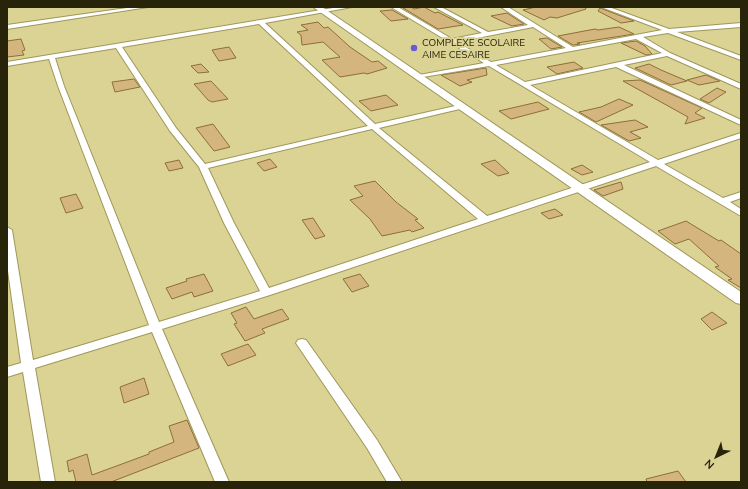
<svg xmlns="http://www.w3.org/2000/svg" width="748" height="489" font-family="'Nunito Sans',sans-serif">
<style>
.building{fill:#d4b57d;stroke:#8c6f37}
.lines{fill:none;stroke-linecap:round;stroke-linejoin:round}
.street-casing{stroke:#9f975a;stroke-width:2}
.secondary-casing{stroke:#9f975a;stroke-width:2}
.street{fill:#fff;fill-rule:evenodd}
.secondary{fill:#fff;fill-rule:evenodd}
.poi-dot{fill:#655bd4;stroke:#dbd394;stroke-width:1.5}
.labels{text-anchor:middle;stroke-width:4;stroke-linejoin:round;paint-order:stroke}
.far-poi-label{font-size:10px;fill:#27240a;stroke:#dbd394;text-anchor:start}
</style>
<rect width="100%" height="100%" fill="#dbd394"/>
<g class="building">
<polygon points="411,7 414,9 424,7 435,13 438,12 463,25 438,29 403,8"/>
<polygon points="536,7 585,7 586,9 557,18 550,17 544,20 523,10"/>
<polygon points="600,8 634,21 621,23 598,11"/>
<polygon points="392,10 408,19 391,21 380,11"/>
<polygon points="507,13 524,24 512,26 491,16"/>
<polygon points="318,22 324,28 328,27 350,47 372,62 378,61 387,68 367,74 364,73 340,77 322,60 340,57 323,42 302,45 301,35 297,32 308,30 301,25"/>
<polygon points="619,27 634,34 577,43 580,44 573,45 558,36 595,29 598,30"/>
<polygon points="547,38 562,47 551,49 539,39"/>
<polygon points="21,39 25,50 22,51 24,55 7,57 7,41"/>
<polygon points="636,41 645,46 652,54 646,55 621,43"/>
<polygon points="229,47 236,58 219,61 212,50"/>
<polygon points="574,62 583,68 557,74 547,67"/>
<polygon points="201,64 209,72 198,73 191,66"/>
<polygon points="649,64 661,70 687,81 671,85 635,68"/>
<polygon points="486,68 487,75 467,80 472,82 460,86 441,75"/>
<polygon points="706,75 720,81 699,85 687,80"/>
<polygon points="134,79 140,87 115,92 112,82"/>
<polygon points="640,80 702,108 695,113 705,118 685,124 688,117 623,81"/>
<polygon points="211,81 228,99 212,102 208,100 194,84"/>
<polygon points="717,88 726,92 709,103 700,99"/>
<polygon points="386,95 398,105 371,111 359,101"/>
<polygon points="619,99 633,105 596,122 579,112 601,107"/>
<polygon points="538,102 549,109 511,119 499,111"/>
<polygon points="635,120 648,127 630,132 641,138 629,141 601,125"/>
<polygon points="213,124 230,147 214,151 196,128"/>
<polygon points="270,159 277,167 264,171 257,163"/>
<polygon points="179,160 183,168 169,171 165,163"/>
<polygon points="495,160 509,173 498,176 481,164"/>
<polygon points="582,165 593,172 582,175 571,169"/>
<polygon points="375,181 396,202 418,219 415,220 424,228 412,232 410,230 382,236 370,219 350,200 363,196 354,186"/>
<polygon points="621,182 623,189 603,196 594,190"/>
<polygon points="76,194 83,208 66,213 60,198"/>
<polygon points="555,209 563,215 549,219 541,213"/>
<polygon points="313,218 320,229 325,236 315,239 302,220"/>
<polygon points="686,221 719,241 721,240 741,254 741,288 728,280 732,279 715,267 719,266 689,239 675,244 658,231"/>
<polygon points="204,274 213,291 194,297 192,292 172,299 166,288 187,281 186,279"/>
<polygon points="360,274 369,286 352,292 343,279"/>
<polygon points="246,307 254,319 282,309 289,319 262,329 265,333 245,341 234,324 237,323 231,313"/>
<polygon points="712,312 727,323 712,330 701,319"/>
<polygon points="248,344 256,355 228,366 221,354"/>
<polygon points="144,378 149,394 124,403 120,387"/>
<polygon points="187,420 199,448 111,482 76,482 73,470 69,472 67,461 87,454 92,475 149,454 149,452 174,442 169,426"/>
<polygon points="678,471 686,482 647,482 646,479"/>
</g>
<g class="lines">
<defs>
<g id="street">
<polygon points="134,7 148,7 7,29 7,25"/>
<path d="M339,7h13l-87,16 110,101 89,-20v4l-85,20 108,88 163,-54 -161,-96 -72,12v-2l2,-1 65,-12 -93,-56h7l54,32 30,-6 -48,-26h7l47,25 40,-7 -27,-18h7l65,40 89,-17 -61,-23h8l60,22 72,-6v4l-64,5 64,24v4l-73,-27 -25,4 27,16 71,31v5l-74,-33 -43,9 117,55v5l-125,-58 -86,18 128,75 83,-27v5l-77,26 59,34 18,-6v6l-11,4 11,7v7l-85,-50 -386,129 -108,34 67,153h-14l-63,-150 -117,36 20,114h-14l-18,-110 -16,5v-10l14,-4 -14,-99v-37l5,3 21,130 116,-35 -91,-239 -9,-27 -42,7v-4zM259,24l109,102 -163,38 -29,-36 -54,-81zM533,27l33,21 -75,14 -34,-20zM636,39l26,14 -137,29 -29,-17zM116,48l54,83 29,36 25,56 36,68 -101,31 -95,-236 -9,-28zM372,129l106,90 -209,69 -35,-65 -26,-55z"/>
<polygon points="302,339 306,340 377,440 402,482 387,482 367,448 298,346 296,343 298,340"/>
</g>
<polygon id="secondary" points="313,7 322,7 741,292 741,304 736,303"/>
</defs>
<use href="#street" class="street-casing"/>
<use href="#secondary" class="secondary-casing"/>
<use href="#street" class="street"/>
<use href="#secondary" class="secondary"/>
</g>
<circle class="poi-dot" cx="414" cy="48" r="4"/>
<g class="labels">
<g class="far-poi-label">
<text x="422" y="46">COMPLEXE SCOLAIRE<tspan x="422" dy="12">AIME CESAIRE</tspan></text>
</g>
</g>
<rect width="748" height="489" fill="none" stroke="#27240a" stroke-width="16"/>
<g transform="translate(716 457) rotate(223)" stroke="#dbd394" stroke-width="3" paint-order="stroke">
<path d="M0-3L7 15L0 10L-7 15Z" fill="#27240a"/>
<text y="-6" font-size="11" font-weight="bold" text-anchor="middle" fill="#27240a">N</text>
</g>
</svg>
